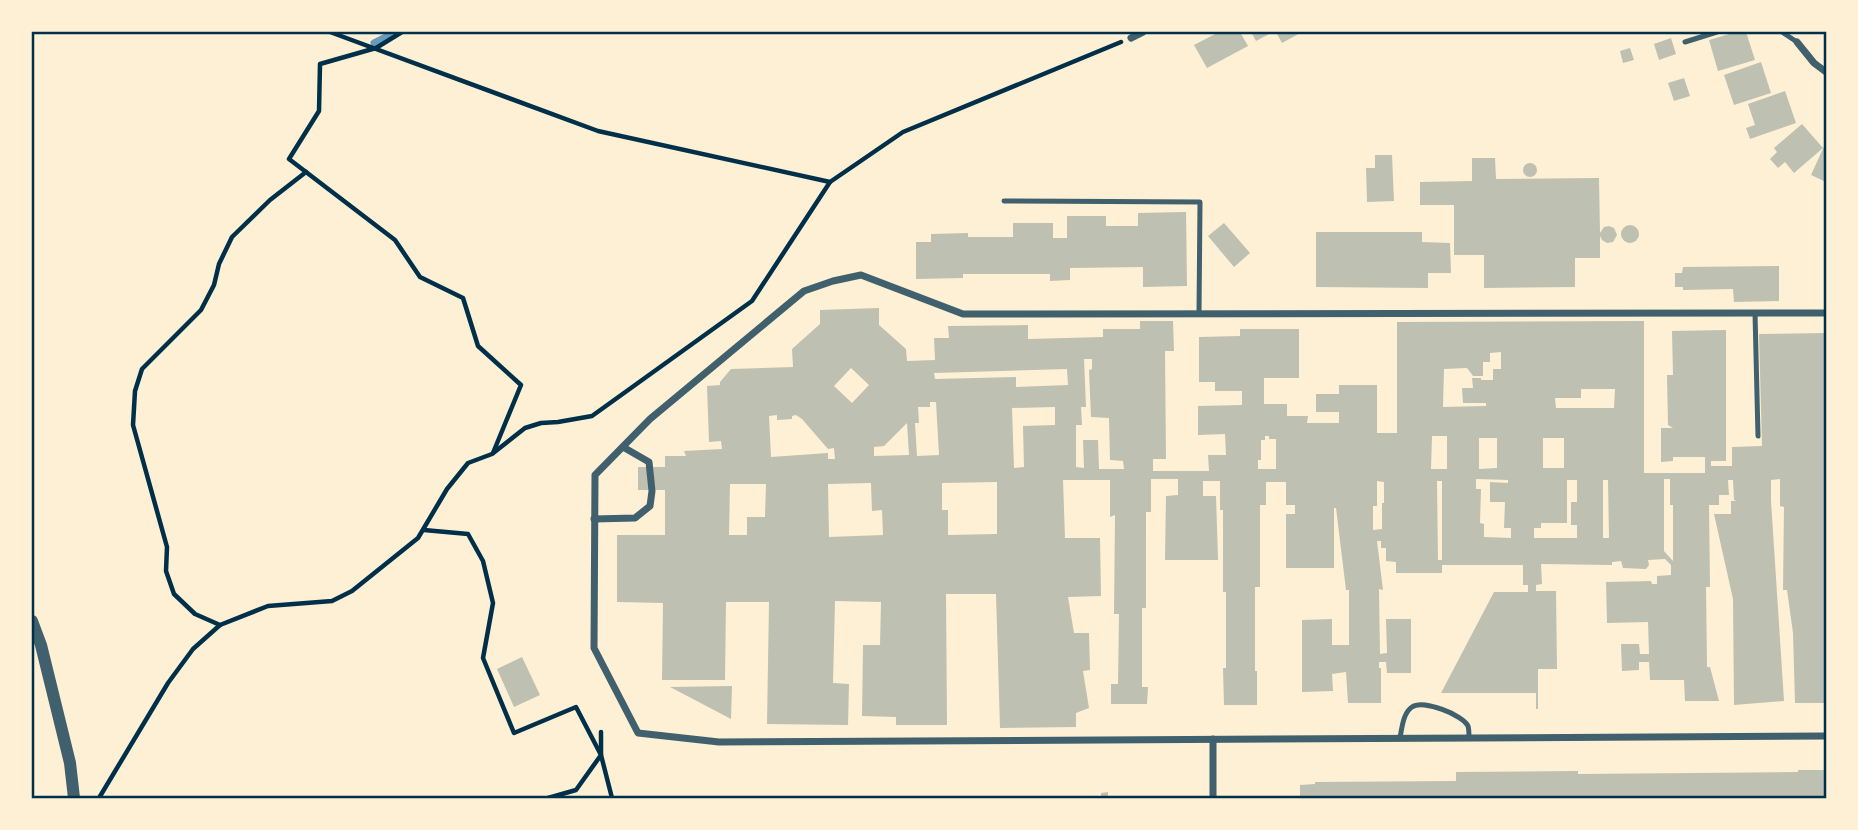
<svg xmlns="http://www.w3.org/2000/svg" width="1858" height="830" font-family="Helvetica,sans-serif">
<style>
.lines{fill:none;stroke-linecap:round;stroke-linejoin:round}
.stream{stroke:#669bbc;stroke-width:7}
.building{fill:#bec0b2;fill-rule:evenodd}
.path{stroke:#003049;stroke-width:4.5}
.service{stroke:#3f606c;stroke-width:5}
.minor{stroke:#3f606c;stroke-width:7}
.tertiary{stroke:#3f606c;stroke-width:12}
.neatline{fill:none;stroke:#003049;stroke-width:2.5}
</style>
<rect width="100%" height="100%" fill="#fdf0d5"/>
<g class="lines">
<polyline class="stream" points="374,43 396,32"/>
</g>
<g class="building">
<polygon points="1219,32 1240,32 1248,46 1207,68 1194,45"/>
<polygon points="1251,32 1273,32 1256,41"/>
<polygon points="1276,32 1302,32 1282,43"/>
<polygon points="1736,32 1746,32 1755,60 1718,71 1709,40"/>
<polygon points="1671,38 1676,54 1659,60 1654,44"/>
<polygon points="1630,48 1634,60 1623,63 1620,51"/>
<polygon points="1761,62 1771,93 1734,105 1724,75"/>
<polygon points="1684,78 1690,96 1674,101 1668,83"/>
<polygon points="1785,91 1796,123 1750,139 1746,128 1755,125 1748,104"/>
<polygon points="1802,124 1823,148 1794,173 1785,162 1778,168 1770,159 1777,152 1774,148"/>
<polygon points="1826,142 1826,182 1811,175"/>
<polygon points="1375,155 1392,155 1394,201 1367,202 1366,168 1375,168"/>
<polygon points="1472,158 1495,158 1496,179 1599,178 1600,233 1604,227 1609,226 1614,228 1617,235 1613,242 1607,243 1602,240 1600,236 1600,258 1575,258 1575,287 1484,288 1484,255 1454,255 1454,205 1420,205 1420,182 1472,181"/>
<circle cx="1530" cy="170" r="7"/>
<polygon points="1186,212 1187,286 1143,287 1143,267 1070,268 1070,280 1050,281 1050,274 963,274 963,278 916,279 916,242 931,242 931,234 968,233 968,237 1013,237 1013,223 1053,223 1053,238 1067,238 1067,216 1106,216 1106,226 1138,226 1138,213"/>
<polygon points="1224,223 1250,253 1234,267 1208,236"/>
<circle cx="1630" cy="234" r="9"/>
<polygon points="1316,232 1422,232 1422,242 1450,243 1451,273 1428,273 1428,288 1316,287"/>
<polygon points="1779,266 1779,301 1734,302 1733,289 1683,290 1683,287 1675,287 1675,273 1682,273 1683,267"/>
<path d="M879,308v17l27,24 1,12 28,-1 -1,-22h15l-1,-12 80,-1v14l75,-2v-8h37v-8h33l1,30h-9l1,108h-13v12h56l-1,-16h18l-1,-21 -27,1v-29l44,-1v-14h-27v-9h-16v-45l41,-1v-7h59v49h-35v26h23v12h21l-1,7h32v-11h-23v-18h23v-9h38v48h20v-111l247,-1v152h61v-16h-32v4l-12,1v-34h12l-5,-3 -1,-50h6l-1,-44 54,-1v131h-15v5h21v-19l30,-1 -3,-112 67,-1v370h-31l-2,-70 -6,-43h-4l1,-83 -4,-1v-27l-9,1v21l13,200 -50,4 -1,-106 -19,-85h17v-13h6l-3,-1 -1,-20h-5l1,15h-10v10h-10l1,82h-4l1,80h3l9,34h-34l-1,-21h-34l-1,-18h-10v8l-17,1 -1,-27h18l1,10h9l-1,-32 -41,1 -1,-41 45,-1 1,3h5v-8l14,-1v-10l-6,-6 -17,1 1,5 -3,4 -23,-1 -2,-7 -9,1v3l-71,-1 1,20 -6,1v6h20l1,78h-19v40h-2v-16h-95l53,-101h34v-7h-5v-20h-81v8h-46v-11l-10,-1v-13h-5v-7h-4l6,49 -4,-1 1,65 7,-1 -1,-34h25v54h-24l-1,-11h-7v6h2v35h-33l-2,-31 -14,2 1,17 -31,1v-72l30,-1v26h17v-55h-3l-10,-82h-2v60h-48v-54h9v-9h-9v-23h-20v23h-6v82h-5v84h2v34h-33l-1,-37h3v-76h-3v-82h-3v-29h-17v15h13l2,64h-53l1,-64 12,-1v-16h-27v33h-5v96h-4v79h6l-1,17h-36v-20h7l1,-70h-5l1,-99 -5,2v-37h-47l2,58h35l1,58 -33,1 6,36h15l1,37 -7,1 6,37 -13,5v14l-76,1 -4,-134h-50l1,131h-51v-8l-34,-1 1,-71h17l1,-43 -46,-1 -2,82 16,1 -1,41 -81,-1 2,-122h-43l-1,78h-63l1,-77 -46,-1v-67h48v-45h-27v-23h27v-11h21l-2,-5 38,-2 -1,-8 -12,1 -2,-56 13,-1v-3l11,-13 62,-2 -1,-18 28,-25v-14zM1501,352v17h-8v11h-12v-2h-9l1,10h-11l1,15h23v3l-43,1 1,-38 23,-1 6,8h10v-14h7v-9zM1084,359h8v10l-3,1 2,47 18,1 1,42 13,1 1,8h-25l-1,-29h-15l1,28 -8,-1v-42h6l-1,-18h5zM851,368l18,17 -17,18 -18,-17zM1067,369l1,16 -52,2v-10l-81,2 -1,-6zM1581,389h34l-1,19h-58l-1,-10h26zM930,402h6l3,53 -22,1 -2,-33h4l-1,-16h12zM1055,407v18l-32,1 1,41 -10,1 -2,-60zM777,415v5l15,-1v-3l4,-1 6,4 26,30 6,-1 1,11h-7v-6l-57,4 -2,-41zM907,423l2,32 -35,1v-9l10,-1zM1265,436h4v3h7v30h-18v-9h3v-20h4zM1432,436h15v33h-16zM1479,438h18v30l-18,1zM1543,438h21v30h-21zM1476,479l32,1v3l-18,-1v20h15l-1,26h7v10l-27,-1v-13l-4,-1 1,-34h-5zM1664,479h6v26h3v56l-9,-10zM1567,480h10v22h-6v23h6v13h-43v-10h7v-5h26zM1603,480h5l1,58h-6zM1377,481l7,1v21h-2v26l-9,1v-24h4zM1437,481h5v79h-4zM997,482v52l-49,1v-25h-6v-27zM871,483l1,28 10,-1 1,25 -54,2 -1,-53zM730,484h36l-1,33h-18v18h-18z"/>
<polygon points="522,657 540,695 514,707 497,669"/>
<polygon points="732,686 731,719 670,687"/>
<polygon points="1798,770 1826,770 1826,798 1300,798 1300,785 1315,784 1315,782 1456,781 1456,772 1578,771 1578,774 1798,772"/>
<polygon points="1108,792 1108,798 1101,798 1101,793"/>
</g>
<g class="lines">
<g class="path">
<polyline points="330,32 598,131 830,182"/>
<polyline points="402,32 376,48 320,64 319,111 289,159 395,240 420,277 463,298 478,346 521,385 493,453"/>
<polyline points="424,530 468,534 483,561 493,603 483,658 514,733 576,707 601,755 612,798"/>
<polyline points="220,625 195,614 174,594 166,571 167,547 133,425 135,391 142,369 201,310 214,285 219,264 232,237 270,200 306,172"/>
<polyline points="99,798 168,683 193,649 220,625 268,606 332,601 352,591 418,538 447,489 468,463 492,454 525,428 541,423 558,422 592,416 752,301 830,182 903,132 1121,42"/>
<polyline points="548,798 576,790 601,755 601,732"/>
</g>
<g class="service">
<polyline points="1782,32 1797,42"/>
<polyline points="1685,42 1717,32"/>
<polyline points="1004,201 1200,202 1199,314"/>
<polyline points="1755,313 1758,436"/>
<path d="M1400,738c2,-10 3,-25 12,-31 11,-8 51,8 56,19 1,3 1,9 1,12"/>
</g>
<g class="minor">
<polyline points="1131,38 1143,32"/>
<polyline points="1797,42 1814,63 1826,72"/>
<polyline points="1826,313 963,314 861,275 833,281 804,291 650,419 595,475 594,648 638,733 719,742 1826,736"/>
<polyline points="594,519 635,518 650,506 652,491 649,462 623,447"/>
<polyline points="1213,798 1213,739"/>
</g>
<polyline class="tertiary" points="32,621 41,645 70,763 74,798"/>
</g>
<rect width="1858" height="830" fill="none" stroke="#fdf0d5" stroke-width="66"/>
<rect x="33" y="33" width="1792" height="764" class="neatline"/>
</svg>
